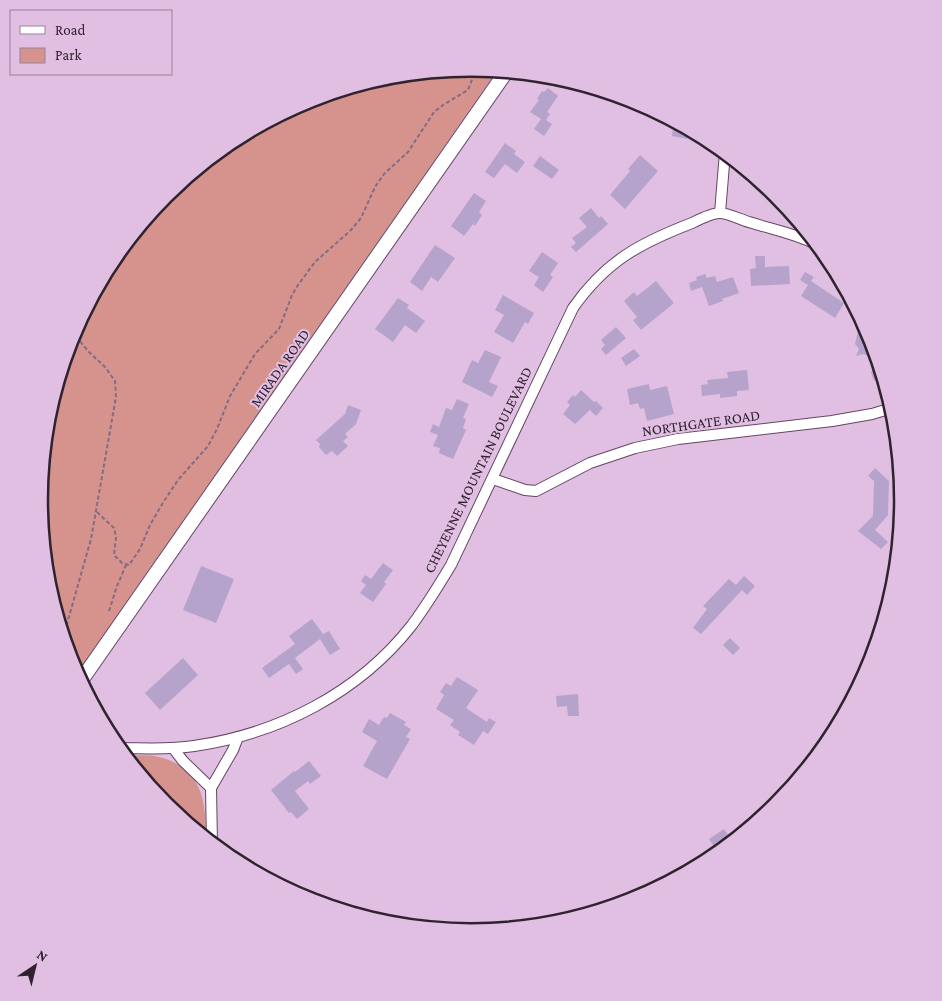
<svg xmlns="http://www.w3.org/2000/svg" width="942" height="1001" font-family="'Crimson Pro',serif">
<style>
.green{fill:#d6938d}
.building{fill:#b5a3cc}
.lines{fill:none;stroke-linecap:round;stroke-linejoin:round}
.minor-casing{stroke:#634664;stroke-width:12}
.tertiary-casing{stroke:#634664;stroke-width:16}
.path{stroke:#826c83;stroke-width:2;stroke-dasharray:4 2.5;stroke-linecap:butt}
.minor{stroke:#fff;stroke-width:10}
.tertiary{stroke:#fff;stroke-width:14}
.labels{text-anchor:middle;stroke-width:4;stroke-linejoin:round;paint-order:stroke}
.street-label{font-size:15px;fill:#302330;stroke:#e1bfe2}
.rim{fill:none;stroke:#302330;stroke-width:2.5}
</style>
<rect width="100%" height="100%" fill="#e1bfe2"/>
<g class="green">
<polygon points="471,68 497,71 127,601 77,675 72,666 47,585 39,501 47,416 72,335 112,260 166,195 231,141 306,101 387,77"/>
<path d="M124,755c11,1 24,-1 35,2 44,11 47,45 47,83l-41,-34z"/>
</g>
<g class="building">
<polygon points="548,88 558,96 547,112 550,114 546,120 552,124 544,136 534,129 541,119 530,112 539,100 537,99 542,91 544,92"/>
<polygon points="674,121 688,129 687,139 672,136"/>
<polygon points="505,143 516,151 514,154 525,162 517,173 505,164 494,178 485,172"/>
<polygon points="640,155 658,171 625,209 610,195 630,171 628,169"/>
<polygon points="540,156 559,170 552,179 533,166"/>
<polygon points="474,193 486,201 479,212 482,215 475,226 473,224 464,236 451,226"/>
<polygon points="591,208 599,218 601,216 608,224 576,252 571,247 576,243 572,238 587,227 579,218"/>
<polygon points="435,245 455,258 438,282 431,277 422,291 410,282"/>
<polygon points="542,252 558,263 550,275 553,277 543,292 534,285 539,277 529,271"/>
<polygon points="755,256 765,256 765,267 789,266 790,284 751,286 750,269 756,268"/>
<polygon points="805,272 814,277 811,281 844,303 835,318 801,296 808,285 800,280"/>
<polygon points="705,274 707,278 715,276 717,282 733,277 739,293 722,299 723,301 709,306 702,287 691,291 689,283 697,280 696,277"/>
<polygon points="656,281 674,303 641,330 633,320 637,317 624,301 634,292 637,296"/>
<polygon points="503,295 534,313 528,324 525,322 513,343 494,332 504,315 495,310"/>
<polygon points="398,298 409,305 407,308 425,321 416,333 405,325 393,342 375,329"/>
<polygon points="616,327 626,338 606,355 601,349 605,345 601,340"/>
<polygon points="866,327 870,335 883,377 874,381 871,373 877,358 863,354 856,356 859,349 855,344 858,331"/>
<polygon points="634,349 640,356 626,366 621,358"/>
<polygon points="485,350 501,357 489,382 498,386 492,397 462,382 472,360 478,363"/>
<polygon points="747,370 749,390 737,391 737,396 720,398 720,394 702,396 701,385 708,384 707,380 728,378 727,372"/>
<polygon points="649,384 650,390 667,386 674,414 647,421 644,408 640,409 638,403 630,405 627,389"/>
<polygon points="581,390 594,402 596,401 603,408 596,416 590,410 575,424 563,414 570,405 567,402 573,395 575,397"/>
<polygon points="457,399 469,404 463,418 466,419 463,428 466,430 453,459 439,453 440,448 433,446 438,435 430,432 433,424 439,427 446,408 452,410"/>
<polygon points="348,405 361,410 356,424 345,434 348,437 343,441 348,446 337,456 332,451 326,455 319,447 320,444 316,440 345,414"/>
<polygon points="875,468 889,481 888,515 875,530 888,542 881,549 858,531 873,516 874,481 868,476"/>
<polygon points="383,563 393,570 384,582 386,584 373,602 360,593 366,585 361,581 365,575 371,579"/>
<polygon points="201,566 234,579 216,623 183,610"/>
<polygon points="744,576 755,586 747,595 742,590 701,634 693,628 707,609 703,606 729,579 736,585"/>
<polygon points="312,619 323,634 329,631 340,649 330,655 320,639 295,658 303,669 296,674 289,664 269,678 262,668 295,644 289,636"/>
<polygon points="730,638 740,648 733,655 723,645"/>
<polygon points="183,658 198,675 160,710 145,693"/>
<polygon points="457,677 478,690 466,708 487,722 489,718 496,722 488,734 483,731 474,745 458,735 460,732 450,725 454,720 436,709 444,695 440,692 446,683 451,686"/>
<polygon points="578,694 579,716 568,716 567,706 557,707 556,696"/>
<polygon points="390,713 406,722 404,725 411,729 406,737 410,739 387,779 363,766 377,741 362,732 369,719 379,725 384,717 387,718"/>
<polygon points="309,761 321,776 310,784 308,781 295,791 309,809 297,819 291,812 289,813 271,790 294,771 295,772"/>
<polygon points="724,829 730,838 715,848 709,839"/>
</g>
<g class="lines">
<defs>
<g id="minor">
<polyline points="720,213 725,152"/>
<polyline points="493,479 525,490 536,491 590,463 635,448 678,439 832,421 872,414 892,408"/>
<path d="M118,748c25,0 51,2 76,-2 84,-12 165,-53 218,-121 14,-19 27,-40 39,-60l122,-257c33,-47 67,-65 119,-85 6,-3 21,-10 28,-10 7,0 22,7 29,9 25,8 45,11 69,23"/>
<polyline points="173,748 183,761 211,788"/>
<polyline points="211,788 233,750 238,737"/>
<polyline points="211,788 212,844"/>
</g>
<polyline id="tertiary" points="80,682 506,72"/>
</defs>
<use href="#minor" class="minor-casing"/>
<use href="#tertiary" class="tertiary-casing"/>
<g class="path">
<polyline points="97,512 114,528 116,537 114,555 122,563 129,565 140,549 150,525 164,501 178,480 208,446 217,429 230,396 255,354 279,329 292,295 298,285 315,262 351,230 361,218 375,187 384,174 408,152 434,112 443,105 468,90 476,69"/>
<polyline points="109,611 117,586 126,565"/>
<polyline points="63,638 91,539 116,397 115,381 105,367 89,352 73,333"/>
</g>
<use href="#minor" class="minor"/>
<use href="#tertiary" class="tertiary"/>
</g>
<g class="labels">
<g class="street-label">
<text transform="translate(280 368) rotate(-55)" y="5">MIRADA ROAD</text>
<text transform="translate(701 423) rotate(-8)" y="5">NORTHGATE ROAD</text>
<text transform="translate(478 470) rotate(-64)" y="5">CHEYENNE MOUNTAIN BOULEVARD</text>
</g>
</g>
<path d="M0 0H942V1001H0ZM48 500a423 423 0 1 1 846 0a423 423 0 1 1-846 0Z" fill="#e1bfe2" fill-rule="evenodd"/>
<path class="rim" d="M48 500a423 423 0 1 1 846 0a423 423 0 1 1-846 0Z"/>
<rect x="10" y="10" width="162" height="65" fill="#e1bfe2" stroke="#9a819b"/>
<rect x="20" y="26" width="25" height="8" fill="#ffffff" stroke="#9a819b"/>
<text x="55" y="35" font-size="15" fill="#302330">Road</text>
<rect x="20" y="48" width="25" height="15" fill="#d6938d" stroke="#9a819b"/>
<text x="55" y="60" font-size="15" fill="#302330">Park</text>
<g transform="translate(35 966) rotate(35)" stroke="#e1bfe2" stroke-width="4" paint-order="stroke">
<path d="M0-4L9 19L0 12L-9 19Z" fill="#302330"/>
<text y="-8" font-size="14" font-weight="bold" text-anchor="middle" fill="#302330">N</text>
</g>
</svg>
